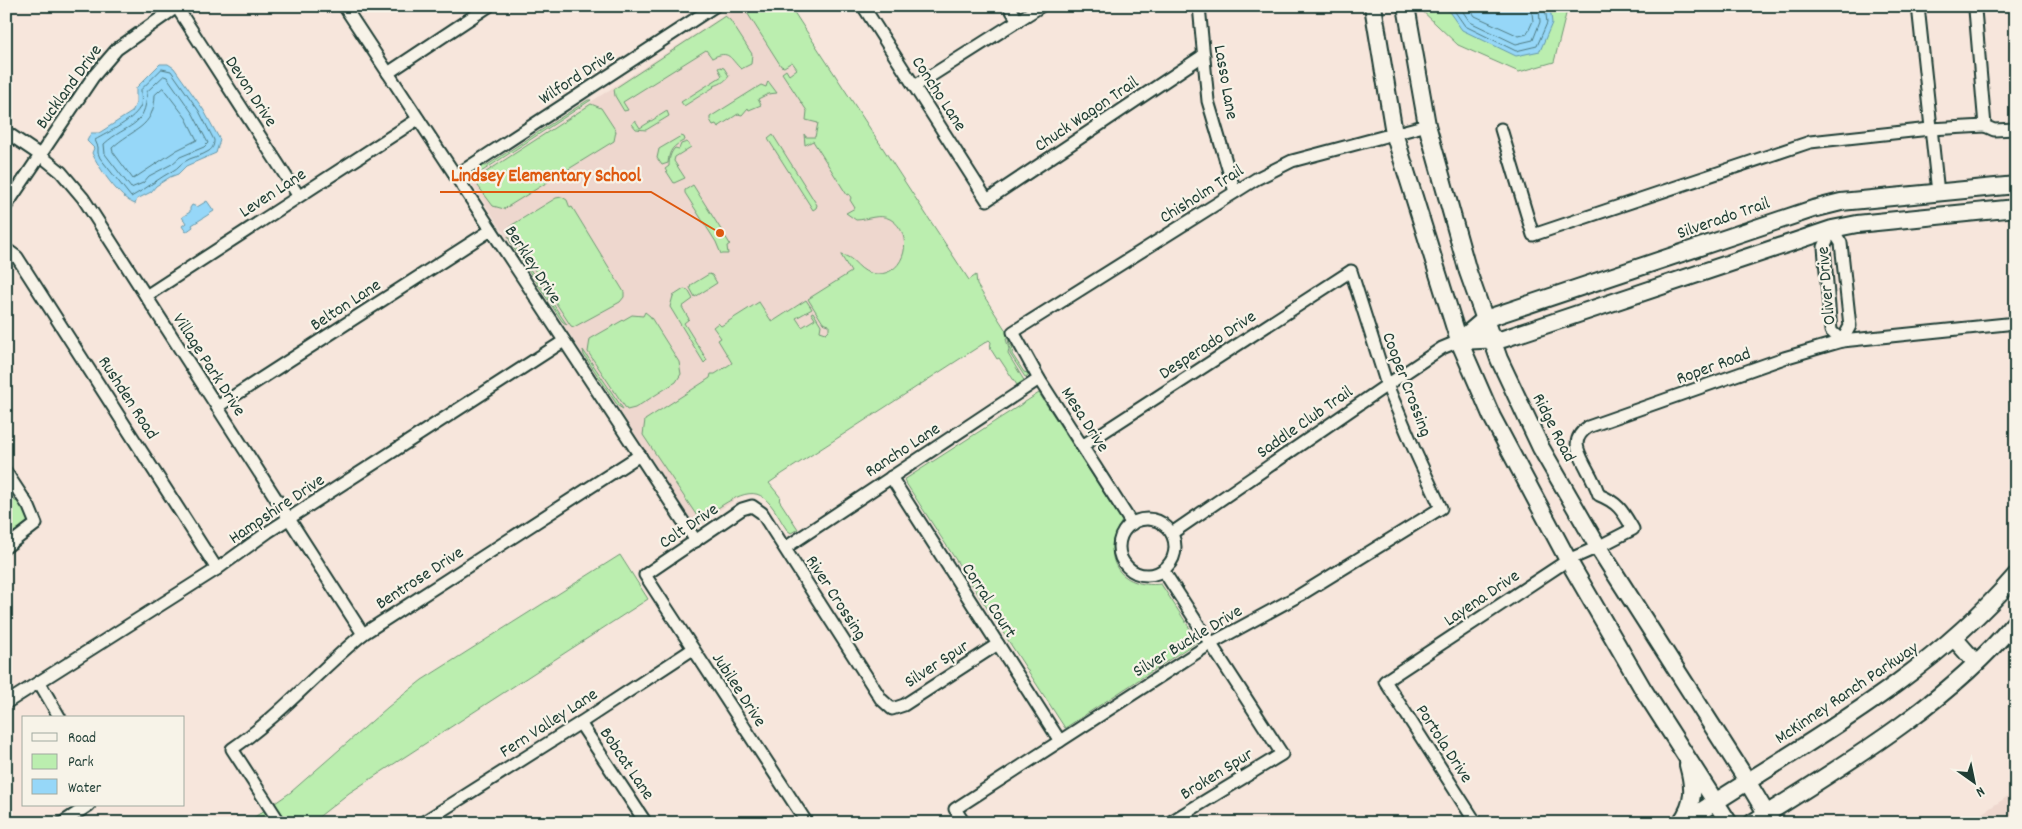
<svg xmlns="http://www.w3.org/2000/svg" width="2022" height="829" font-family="Dekko,sans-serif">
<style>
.built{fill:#eed7ce}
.green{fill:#bbeeaf;stroke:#6d9672}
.water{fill:#96d7f8;stroke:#69a}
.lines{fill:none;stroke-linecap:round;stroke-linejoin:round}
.shore{stroke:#4f7b82;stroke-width:1}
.street-casing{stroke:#1f3d34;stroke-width:15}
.secondary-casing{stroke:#1f3d34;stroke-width:20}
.street{stroke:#f7f3e8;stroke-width:11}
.secondary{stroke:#f7f3e8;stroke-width:16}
.labels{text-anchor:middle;stroke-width:4.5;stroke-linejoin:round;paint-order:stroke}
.street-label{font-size:18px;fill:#1f3d34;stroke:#f7f3e8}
.leader{fill:none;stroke:#de580e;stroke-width:2}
.callout-dot{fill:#de580e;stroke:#f7f3e8;stroke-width:2}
.callout-label{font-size:19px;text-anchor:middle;font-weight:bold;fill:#de580e;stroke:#f7f3e8;stroke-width:4.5;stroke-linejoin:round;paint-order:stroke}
</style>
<rect width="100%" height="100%" fill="#f7e6dc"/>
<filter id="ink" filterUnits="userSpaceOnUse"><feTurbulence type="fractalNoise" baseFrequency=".02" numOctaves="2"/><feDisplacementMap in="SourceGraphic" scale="10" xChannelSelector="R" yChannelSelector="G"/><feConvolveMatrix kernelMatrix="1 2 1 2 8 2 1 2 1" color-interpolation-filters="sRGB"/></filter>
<g filter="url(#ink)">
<g class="built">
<polygon points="738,6 788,6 987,336 695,526 470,181"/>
<polygon points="2016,791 2016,823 1967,823"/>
</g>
<g class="green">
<path d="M746,6h44l179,274 7,-5 1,10 33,52 -1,6 4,5 -1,6 12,18 7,2 -6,3 -15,-23c1,-6 -2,-10 -2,-16l-2,1 3,10 -1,5 17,28 -15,10 7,-7 -18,-27 -2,1 -7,-11 1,-6 -2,-2 -207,134 -13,9 12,15 -2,2 19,29 -7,4 -4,-3c-7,-10 -13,-24 -23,-32 -17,-15 -48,12 -63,22l-2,-1 -56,-84 2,-15 65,-42 1,-4h4l17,-11 -14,-23 3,-2 -8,-11 5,-4 3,3 38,-24 13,20 34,-22 6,9 -16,9 6,9 13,-8 -4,-6 2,-1 8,13 -1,6 6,2 3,-3v-5l-6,-2 -15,-24 43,-27 -10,-17c15,1 17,19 36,19 29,1 38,-41 13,-55 -11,-6 -23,1 -34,1l-10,-7 9,-5 -5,-8 1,-2 -2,-4 -2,1 -34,-54 -8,4 -1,-11 2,3h9l3,-14 -12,-3 1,-9 -25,-38 4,-3 3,5 8,-6 -5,-7 -8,5 -3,-1 -35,-55z"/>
<polygon points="1417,6 1568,6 1554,62 1519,72 1458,45"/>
<path d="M725,16l5,4 22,34 -1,10 -10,5c-11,-10 -11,-20 -29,-11l-6,-8 -83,52 5,8 -4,1 -9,-15 -1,-7z"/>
<path d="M720,67l4,1 5,8c-4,6 -11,9 -16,10l1,1 -30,19 -3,-4 41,-26 -4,-8z"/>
<polygon points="768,81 777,93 768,94 758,99 761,105 749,110 748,108 742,115 738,114 718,127 716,124 713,125 710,120 710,117 761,85 766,87"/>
<polygon points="588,100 591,100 478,174 476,179 469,177 468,174 481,165 486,166"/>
<polygon points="591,104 601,108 616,131 614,141 504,209 493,206 478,186 480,176"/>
<polygon points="667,111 669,116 646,130 636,129 632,124 635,120 640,128"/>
<polygon points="773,135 817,205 816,208 813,210 768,139"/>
<path d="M681,136l3,1 1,3c-12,6 -16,10 -17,23l-6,2 -5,-7 2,-9z"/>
<path d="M687,142l4,5 -16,10 -1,4 11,17 -11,5 -9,-14 4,-3c0,-7 1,-13 6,-18l4,1 2,-5z"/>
<polygon points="693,185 730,244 727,246 728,254 721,254 716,242 685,193 685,190"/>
<polygon points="562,197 567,200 570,208 572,207 624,292 624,297 620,302 574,327 571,326 509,231 512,225 556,198"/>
<polygon points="508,236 567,325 562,321 513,247"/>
<polygon points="709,274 712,275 717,283 695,297 690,288 691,285"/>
<polygon points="684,289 688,290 693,299 682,307 689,319 684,323 707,360 704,363 670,307 673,296"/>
<polygon points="645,312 650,316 679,362 681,374 676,382 635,408 627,410 588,352 590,339 632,315 643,316"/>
<polygon points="583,350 623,409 618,406 584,355"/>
<path d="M1039,393l83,128c-23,36 -3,68 39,63l37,57 -133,87 -161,-248z"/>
<polygon points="6,487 15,501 21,503 28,515 28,525 13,537 9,535 6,537"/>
<polygon points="620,555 648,599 349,793 311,823 246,823 291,792 388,707 422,680"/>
</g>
<g class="water">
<polygon points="1445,6 1550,6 1552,23 1540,51 1516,56 1462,30"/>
<path d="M160,64h8l6,4 29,41 17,31 -4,13 -30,13 -8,8 -8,3 -14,9 -5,6 -14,7 -2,5c-16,-6 -36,-36 -43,-51l2,-5 -7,-7 4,-8h8l33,-21 4,-9v-15z"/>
<polygon points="207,201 214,211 192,225 193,227 186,232 182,226 186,223 182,217 190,212 190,208 192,205 197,207"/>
</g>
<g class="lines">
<g class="shore">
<polyline points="1451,6 1465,26 1516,51 1537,46 1547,23 1545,6"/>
<polyline points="1459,6 1470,22 1516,44 1533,40 1540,22 1539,6"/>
<polyline points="1468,6 1475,16 1519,36 1527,34 1533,21 1531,6"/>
<path d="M162,69l9,2 28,40 15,29c0,5 -1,8 -5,11 -7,5 -18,6 -25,11 -4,2 -6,6 -10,8 -15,8 -28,19 -43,27l-31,-39 -2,-5v-6l-3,-7c12,-7 41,-21 46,-35 1,-4 0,-11 0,-15z"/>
<path d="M164,76l3,1 26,37 15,29 -4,4 -24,10 -8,7 -23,12 -6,7 -12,5 -26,-34 -1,-10c23,-21 42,-15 43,-52z"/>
<path d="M163,88l23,30 11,22 -20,10 -44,29 -20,-27 -1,-4c21,-20 42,-19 43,-53z"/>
</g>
<defs>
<g id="street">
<polyline points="176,6 298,195"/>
<polyline points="344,6 696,541"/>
<polyline points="863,6 987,200 1204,55"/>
<polyline points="1009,6 1018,21"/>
<polyline points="1199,6 1208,101 1235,192"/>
<polyline points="1918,6 1938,193"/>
<polyline points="1979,6 1975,10 1985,126 1994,130 2016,129"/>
<polyline points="388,73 489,6"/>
<polyline points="915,86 1041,6"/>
<polyline points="1501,129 1533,235 1810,142 1930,129 1985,126"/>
<polyline points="6,132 40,155 61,172 83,198 363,634"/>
<polyline points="455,176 715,6"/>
<polyline points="6,206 93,77 117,49 178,6"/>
<polygon points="1832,229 1841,243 1850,326 1842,341 1831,331 1824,247"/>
<polyline points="6,249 17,257 217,569"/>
<polyline points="146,296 418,119"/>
<polyline points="217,407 491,230"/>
<polyline points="6,472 29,507 36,524 6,547"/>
<polyline points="891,477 1060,741"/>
<circle cx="1147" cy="547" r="28"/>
<polyline points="1132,524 1039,379 1013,332 1256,179 1292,161 1427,125"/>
<polyline points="1172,533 1387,385 1442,348 1459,341"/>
<polyline points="785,548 1039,379"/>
<polyline points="1163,570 1282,754 1169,823"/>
<polyline points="39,682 60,718"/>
<polyline points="6,703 217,569 268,532 564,341"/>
<polyline points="580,723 646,823"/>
<polyline points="62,823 89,805"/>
<path d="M280,823l-48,-74c48,-33 86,-78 131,-115l277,-179"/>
<polyline points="422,823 580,723 693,649"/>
<polyline points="807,823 645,575 742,509 752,506 762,513 881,699 892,709 904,705 998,644"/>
<polyline points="964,823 955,809 1210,644 1300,595 1441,508 1414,449 1387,385 1351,271 1082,446"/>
<path d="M1476,823l-91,-142 183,-121 30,-13 35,-18c-10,-17 -14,-26 -34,-34 -3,-9 -7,-17 -12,-26 -8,-16 -18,-29 1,-42l196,-69 58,-17 174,-18"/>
</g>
<g id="secondary">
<polyline points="1373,6 1394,133 1459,341 1492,417 1568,560 1643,689 1729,823"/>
<polyline points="1406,6 1427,125 1468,272 1499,359 1541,448 1598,547 1741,771 1772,823"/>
<polyline points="1459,341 1485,319 1813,209 1841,202 2016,185"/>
<polyline points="1459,341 1503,339 1832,229 1857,224 2016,208"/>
<polyline points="1954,638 1976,663"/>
<path d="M1681,822c14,-18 13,-36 7,-57"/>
<path d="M1683,823c116,-77 241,-141 333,-248"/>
<path d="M1752,823c92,-58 194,-118 264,-202"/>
</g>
</defs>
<use href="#street" class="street-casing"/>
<use href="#secondary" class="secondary-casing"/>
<use href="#street" class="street"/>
<use href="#secondary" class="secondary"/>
</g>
</g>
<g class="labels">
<g class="street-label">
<text transform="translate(576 76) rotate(-33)" y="6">Wilford Drive</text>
<text transform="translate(1227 82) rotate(80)" y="6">Lasso Lane</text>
<text transform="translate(68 86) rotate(-54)" y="6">Buckland Drive</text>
<text transform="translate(252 91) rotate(57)" y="6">Devon Drive</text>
<text transform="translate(940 93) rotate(57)" y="6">Concho Lane</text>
<text transform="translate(1086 113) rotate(-34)" y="6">Chuck Wagon Trail</text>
<text transform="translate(272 192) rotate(-33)" y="6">Leven Lane</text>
<text transform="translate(1201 193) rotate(-32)" y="6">Chisholm Trail</text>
<text transform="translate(1723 217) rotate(-19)" y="6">Silverado Trail</text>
<text transform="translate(534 264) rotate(57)" y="6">Berkley Drive</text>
<text transform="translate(1825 286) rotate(-95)" y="6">Oliver Drive</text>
<text transform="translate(345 304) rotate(-33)" y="6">Belton Lane</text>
<text transform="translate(1207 344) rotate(-33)" y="6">Desperado Drive</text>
<text transform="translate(210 364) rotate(57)" y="6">Village Park Drive</text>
<text transform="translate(1713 365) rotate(-20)" y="6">Roper Road</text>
<text transform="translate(1408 384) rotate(69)" y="6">Cooper Crossing</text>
<text transform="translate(129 397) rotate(57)" y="6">Rushden Road</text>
<text transform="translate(1086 419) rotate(57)" y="6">Mesa Drive</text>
<text transform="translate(1304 421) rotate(-35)" y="6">Saddle Club Trail</text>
<text transform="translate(1555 427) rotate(63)" y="6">Ridge Road</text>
<text transform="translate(902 449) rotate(-33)" y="6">Rancho Lane</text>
<text transform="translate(276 508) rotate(-34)" y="6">Hampshire Drive</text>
<text transform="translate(688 525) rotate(-34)" y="6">Colt Drive</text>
<text transform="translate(419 577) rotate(-33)" y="6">Bentrose Drive</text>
<text transform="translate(837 597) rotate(57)" y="6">River Crossing</text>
<text transform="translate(1481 597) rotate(-34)" y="6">Layena Drive</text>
<text transform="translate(990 600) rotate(57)" y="6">Corral Court</text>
<text transform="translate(1187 640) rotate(-31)" y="6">Silver Buckle Drive</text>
<text transform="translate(936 663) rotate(-33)" y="6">Silver Spur</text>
<text transform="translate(740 689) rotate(57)" y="6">Jubilee Drive</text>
<text transform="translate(1846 692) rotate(-34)" y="6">McKinney Ranch Parkway</text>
<text transform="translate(548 722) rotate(-33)" y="6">Fern Valley Lane</text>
<text transform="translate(1445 743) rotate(57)" y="6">Portola Drive</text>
<text transform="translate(628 763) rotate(56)" y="6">Bobcat Lane</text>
<text transform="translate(1216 773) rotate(-32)" y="6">Broken Spur</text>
</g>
</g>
<path class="leader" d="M720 233L651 192H440"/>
<circle class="callout-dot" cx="720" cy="233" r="5"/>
<g class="callout-label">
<text x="546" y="181">Lindsey Elementary School</text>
</g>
<rect width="2022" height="829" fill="none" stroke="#f7f3e8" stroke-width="25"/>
<rect x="12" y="12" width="1997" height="804" fill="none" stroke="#1f3d34" stroke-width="2" filter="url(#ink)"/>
<rect x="22" y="716" width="162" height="90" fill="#f7f3e8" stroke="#a1aaa0"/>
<rect x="32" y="733" width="25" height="8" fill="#f7f3e8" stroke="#a1aaa0"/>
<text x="68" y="742" font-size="15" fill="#1f3d34">Road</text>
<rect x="32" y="754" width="25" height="15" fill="#bbeeaf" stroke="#a1aaa0"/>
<text x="68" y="766" font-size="15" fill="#1f3d34">Park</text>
<rect x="32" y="779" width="25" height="15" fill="#96d7f8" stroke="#a1aaa0"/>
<text x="68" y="792" font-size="15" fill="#1f3d34">Water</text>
<g transform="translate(1974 782) rotate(147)" stroke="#f7f3e8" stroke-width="4" paint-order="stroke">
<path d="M0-4L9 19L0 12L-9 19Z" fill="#1f3d34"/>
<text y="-8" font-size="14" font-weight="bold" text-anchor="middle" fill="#1f3d34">N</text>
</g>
</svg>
